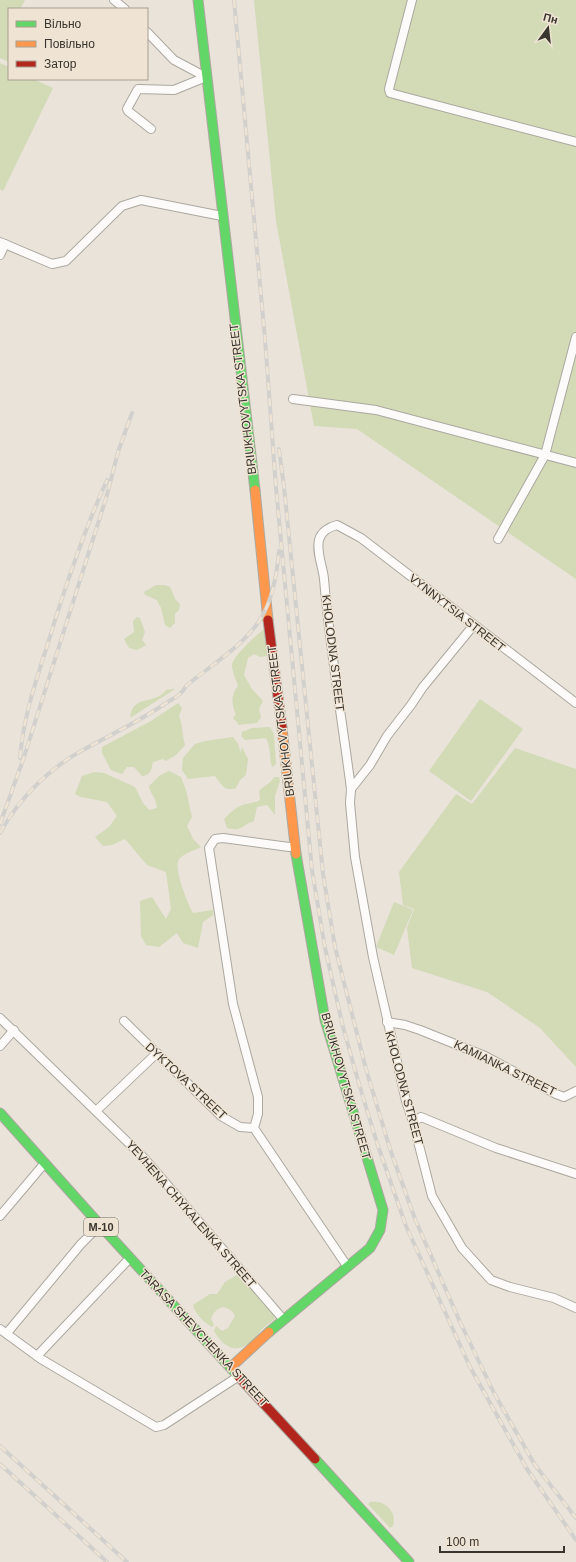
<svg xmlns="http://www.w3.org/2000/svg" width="576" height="1562" font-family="Arial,sans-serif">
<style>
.green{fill:#d2dab6}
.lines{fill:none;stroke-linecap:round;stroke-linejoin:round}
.street-casing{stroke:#aca8a0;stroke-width:10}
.fast-casing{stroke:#aca8a0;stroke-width:11}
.slow-casing{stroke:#aca8a0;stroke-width:11}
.jam-casing{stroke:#aca8a0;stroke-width:11}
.street{stroke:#fcfbf9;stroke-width:8}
.fast{stroke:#63d668;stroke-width:9}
.slow{stroke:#ff974d;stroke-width:9}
.jam{stroke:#b3261e;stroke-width:9}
.rail-casing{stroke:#d2d0cd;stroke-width:4}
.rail{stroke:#efe4d3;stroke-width:2.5;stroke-dasharray:8;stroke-linecap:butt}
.labels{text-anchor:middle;stroke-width:3;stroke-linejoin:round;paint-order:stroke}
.shield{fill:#efe4d3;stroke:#6f6960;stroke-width:1}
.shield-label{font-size:11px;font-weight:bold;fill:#38342e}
.street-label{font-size:12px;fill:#38342e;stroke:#efe4d3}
</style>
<rect width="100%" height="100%" fill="#e9e3d9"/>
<g class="green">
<polygon points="0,0 25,0 20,9 9,9 9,62 0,58"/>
<polygon points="254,0 576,0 576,579 357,429 314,426 276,221"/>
<polygon points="0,63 9,67 9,79 33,79 53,88 3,191 0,189"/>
<polygon points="156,585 165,585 170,587 175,599 180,604 179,610 175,614 175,623 170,628 165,625 161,608 157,600 145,595 144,592"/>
<polygon points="137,617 140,618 145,632 142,640 146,645 137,650 129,648 124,639 134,632 133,621"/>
<path d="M266,628l2,28 -8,1 -6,-3 -6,4 -4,17 8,14 11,12 -4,8 2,8 -4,6 -19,2v-2l-5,-5 3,-4c-5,-9 -5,-20 2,-28 -2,-7 -6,-14 -6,-21 1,-9 26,-32 34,-37z"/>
<path d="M173,689h2l-45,29c3,-25 24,-12 36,-28z"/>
<polygon points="480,699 523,729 471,801 429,771"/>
<path d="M178,703l4,5 -3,8c4,10 3,18 6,29l-9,10 -10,6 -3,-2 -10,3c-2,8 -2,13 -11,14l-8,-9h-7l-5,7 -11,-4 -9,-17v-6l49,-26z"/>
<path d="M270,727l4,7 2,30 -4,3c-3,-10 -1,-20 -6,-29l-21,2 -4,-4 1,-4 10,-4z"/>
<path d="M233,737l5,7 3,9 1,-6 6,12 -2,16 -6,5 -4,8c-13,4 -14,-4 -21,-12l-27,3 -6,-9 1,-12 12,-14 10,-3z"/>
<polygon points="515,748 576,769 576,1067 540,1028 487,992 412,968 407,928 414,909 403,905 399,872 456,794 472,804"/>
<path d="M169,771l12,6 5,13 6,27 -5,9 6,13 8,8c-6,3 -18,7 -22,12 -6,10 9,45 14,54l20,-3v5l-10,7 -5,26 -15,-5 -6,-10 -18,14 -13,-2 -5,-9 -1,-35 12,-4 14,22 5,-10 -5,-37 -19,-7 -22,-26 -13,6 -9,1 -8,-9 14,-10 8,-11 -10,-14 -26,-5 -6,-3 7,-18 12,-4 10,1 20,9 11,5 8,16 6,7 8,-2c-1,-11 -7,-14 -8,-22l10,-10z"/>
<path d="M274,777h5l1,4 -5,15v19l-8,-10 -10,2 -3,14c-13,4 -11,11 -27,7l-3,-9c5,-5 11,-11 16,-13 7,-3 13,-2 20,-6l-1,-9c5,-6 11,-6 15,-14z"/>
<polygon points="394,902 413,910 394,955 376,947"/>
<path d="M237,1275l7,1 30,35 2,7c-5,5 -10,7 -15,12 -2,2 -3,5 -5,7 -17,18 -31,13 -42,-6l2,-5 6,5 6,-3 7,-12c-7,-13 -19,-11 -24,3l3,6 -2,2c-8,-5 -17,-13 -19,-22l17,-11h7l8,-12z"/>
<path d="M370,1502c15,-2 27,9 23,24l-3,2 -22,-24z"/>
</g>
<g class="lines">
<defs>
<g id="street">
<polyline points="114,0 125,9"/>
<polyline points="412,0 389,89 390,93 576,142"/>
<polyline points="147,32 174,60 206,77"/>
<polyline points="151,129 128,111 127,109 138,89 174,90 206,77"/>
<polyline points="0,242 52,264 66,261 122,206 141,200 222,216"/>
<polyline points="0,255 5,244"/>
<polyline points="293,399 376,410 576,463"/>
<polyline points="498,539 545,455 576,337"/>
<path d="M576,703l-215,-165 -24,-13c-8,2 -16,7 -18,15 -3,12 4,27 5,39 6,70 18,140 27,210l-1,14 5,54 18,100 33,144 7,21 19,74 30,52 29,32 19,7 44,11 22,10"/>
<polyline points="351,789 370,765 387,736 411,705 423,687 473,626"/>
<polyline points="295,846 289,847 223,838 215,839 209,848 233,1004 258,1097 258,1114 254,1128 347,1266"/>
<polyline points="0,1018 144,1158 283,1319"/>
<polyline points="124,1021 221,1116 240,1127 254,1128"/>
<polyline points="387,1022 405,1025 420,1030 485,1056 556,1094 564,1097 576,1091"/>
<polyline points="0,1046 14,1030"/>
<polyline points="96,1111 157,1053"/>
<polyline points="413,1122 421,1117 496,1148 576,1174"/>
<polyline points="0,1216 44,1164"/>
<polyline points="0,1329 41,1359 156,1427 164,1425 239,1376"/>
<polyline points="7,1333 81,1244 100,1225"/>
<polyline points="37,1356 130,1258"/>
</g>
<g id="fast">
<polyline points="198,0 255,490"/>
<polyline points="0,1113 100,1225 239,1377"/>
<polyline points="269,1332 370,1248 380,1230 383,1210 325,1020 296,854"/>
<polyline points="315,1459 409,1562"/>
</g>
<g id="slow">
<polyline points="255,490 268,620"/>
<polyline points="282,728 296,854"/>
<polyline points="231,1367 269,1332"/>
</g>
<g id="jam">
<polyline points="268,620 282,728"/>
<polyline points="239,1377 315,1459"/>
</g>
</defs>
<use href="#street" class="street-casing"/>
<use href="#fast" class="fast-casing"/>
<use href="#slow" class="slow-casing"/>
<use href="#jam" class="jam-casing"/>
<use href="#street" class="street"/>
<use href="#fast" class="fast"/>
<use href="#slow" class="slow"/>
<use href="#jam" class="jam"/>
<defs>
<g id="rail">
<polyline points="234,0 265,339 276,488 312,870 325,948 343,1027 359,1084 377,1143 406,1226 470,1367 527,1469 576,1540"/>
<polyline points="279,449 284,487 323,874 335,947 366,1069 390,1149 415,1219 460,1322 494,1393 535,1465 576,1518"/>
<path d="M20,758c3,-40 16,-77 28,-115 17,-56 35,-110 59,-163"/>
<polyline points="0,824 24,757 107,495 118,452 132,413"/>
<path d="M0,833c18,-33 49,-65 83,-83 27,-15 55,-28 80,-45 9,-6 19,-10 23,-19 25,-21 59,-41 75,-68 12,-19 16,-45 18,-67"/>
<polyline points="0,1446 127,1562"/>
<polyline points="0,1464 107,1562"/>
</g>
</defs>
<use href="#rail" class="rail-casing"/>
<use href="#rail" class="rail"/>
</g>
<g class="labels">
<rect class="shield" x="84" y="1218" width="34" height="18" rx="3"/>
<g class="shield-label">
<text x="101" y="1231">М-10</text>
</g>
<g class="street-label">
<text transform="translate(243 399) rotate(-97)" y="4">BRIUKHOVYTSKA STREET</text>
<text transform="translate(457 613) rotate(38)" y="4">VYNNYTSIA STREET</text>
<text transform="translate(333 653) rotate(83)" y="4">KHOLODNA STREET</text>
<text transform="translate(281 721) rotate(-97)" y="4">BRIUKHOVYTSKA STREET</text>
<text transform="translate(505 1068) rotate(26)" y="4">KAMIANKA STREET</text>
<text transform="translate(186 1081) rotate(43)" y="4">DYKTOVA STREET</text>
<text transform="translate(346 1086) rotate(74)" y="4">BRIUKHOVYTSKA STREET</text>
<text transform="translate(404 1088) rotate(75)" y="4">KHOLODNA STREET</text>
<text transform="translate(191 1214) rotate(49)" y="4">YEVHENA CHYKALENKA STREET</text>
<text transform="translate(204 1338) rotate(47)" y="4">TARASA SHEVCHENKA STREET</text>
</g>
</g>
<rect x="8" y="8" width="140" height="72" fill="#efe4d3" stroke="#a69e91"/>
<rect x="16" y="21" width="20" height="6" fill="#63d668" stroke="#a69e91"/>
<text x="44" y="28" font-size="12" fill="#38342e">Вільно</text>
<rect x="16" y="41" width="20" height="6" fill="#ff974d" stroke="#a69e91"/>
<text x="44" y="48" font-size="12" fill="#38342e">Повільно</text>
<rect x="16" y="61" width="20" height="6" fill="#b3261e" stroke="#a69e91"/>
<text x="44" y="68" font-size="12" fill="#38342e">Затор</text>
<g transform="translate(548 28) rotate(15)" stroke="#efe4d3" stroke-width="3" paint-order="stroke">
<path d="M0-3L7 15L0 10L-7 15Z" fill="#38342e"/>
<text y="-6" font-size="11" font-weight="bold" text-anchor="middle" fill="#38342e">Пн</text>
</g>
<path d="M440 1546v6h124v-6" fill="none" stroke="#38342e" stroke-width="2"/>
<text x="446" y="1546" font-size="12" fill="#38342e" stroke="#efe4d3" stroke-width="3" paint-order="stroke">100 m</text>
</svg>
